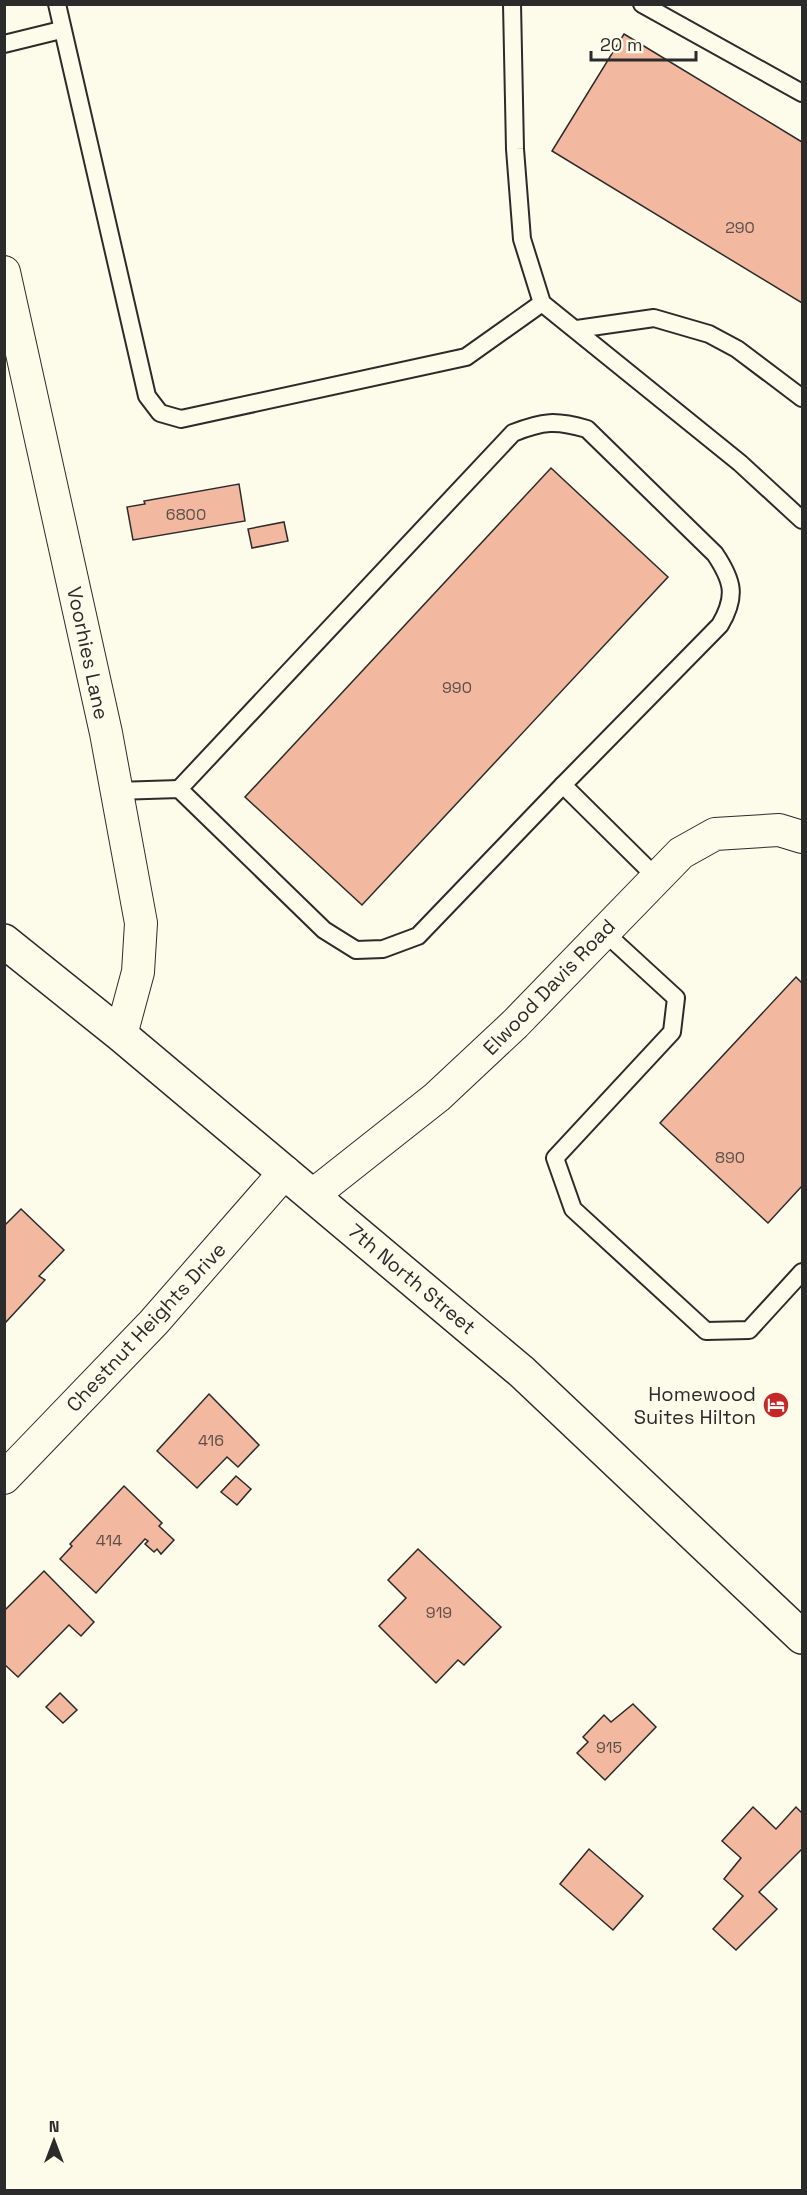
<svg xmlns="http://www.w3.org/2000/svg" width="807" height="2195" font-family="'Space Grotesk',sans-serif">
<style>
.building{fill:#f2b8a0;stroke:#2b2b2b;stroke-width:1.5}
.lines{fill:none;stroke-linecap:round;stroke-linejoin:round}
.lane-casing{stroke:#2b2b2b;stroke-width:20}
.street-casing{stroke:#2b2b2b;stroke-width:34}
.secondary-casing{stroke:#2b2b2b;stroke-width:36}
.lane{stroke:#fdfbea;stroke-width:16}
.street{stroke:#fdfbea;stroke-width:32}
.secondary{stroke:#fdfbea;stroke-width:33}
.labels{text-anchor:middle;stroke-width:4.5;stroke-linejoin:round;paint-order:stroke}
.number-label{font-size:16px;fill:#5d4e48}
.street-label{font-size:20px;fill:#2b2b2b;stroke:#fdfbea}
.poi-label{font-size:20px;fill:#2b2b2b;stroke:#fdfbea;text-anchor:end}
</style>
<rect width="100%" height="100%" fill="#fdfbea"/>
<g class="building">
<polygon points="624,34 802,142 802,303 552,151"/>
<polygon points="551,468 668,577 362,905 245,797"/>
<polygon points="239,484 245,521 133,540 127,507 145,504 144,501"/>
<polygon points="284,522 288,541 252,548 248,529"/>
<polygon points="796,977 802,983 802,1186 768,1223 660,1123"/>
<polygon points="21,1209 64,1250 39,1276 45,1280 5,1323 4,1226"/>
<polygon points="209,1394 259,1445 238,1467 227,1457 197,1488 157,1451"/>
<polygon points="236,1476 251,1489 237,1505 221,1492"/>
<polygon points="124,1486 162,1523 159,1526 174,1540 161,1554 157,1549 154,1552 145,1544 148,1541 145,1539 96,1593 60,1559 72,1546 70,1544"/>
<polygon points="418,1549 501,1627 464,1665 458,1660 436,1683 379,1626 406,1598 388,1580"/>
<polygon points="44,1571 94,1622 81,1636 69,1625 18,1677 4,1664 4,1611"/>
<polygon points="60,1693 77,1710 63,1723 46,1707"/>
<polygon points="633,1704 656,1727 605,1780 577,1753 588,1742 583,1737 604,1715 611,1722"/>
<polygon points="753,1807 776,1829 796,1807 802,1813 802,1849 759,1892 777,1909 736,1950 713,1929 743,1896 724,1879 741,1858 722,1841"/>
<polygon points="589,1849 643,1896 613,1930 560,1884"/>
</g>
<g class="lines">
<defs>
<g id="lane">
<polyline points="57,4 147,396 160,413 181,419 466,357 542,303"/>
<polyline points="512,4 515,149 522,239 542,303 740,463 802,520"/>
<polyline points="642,4 802,93"/>
<polyline points="4,44 61,30"/>
<polyline points="577,329 654,318 709,334 737,349 802,398"/>
<path d="M179,789l334,-356c30,-12 43,-13 74,-4l128,125c18,27 22,42 5,71l-157,160"/>
<polyline points="116,791 179,789 324,930 356,950 383,949 418,936 563,785 656,877"/>
<polyline points="603,931 676,998 672,1032 555,1158 573,1209 706,1331 749,1330 802,1272"/>
</g>
<g id="street">
<polyline points="4,272 106,733 141,923 138,972 121,1035"/>
<polyline points="313,1195 437,1097 515,1024 681,853 715,834 779,830 802,837"/>
<polyline points="4,1478 154,1322 285,1172"/>
</g>
<polyline id="secondary" points="4,941 121,1035 522,1372 802,1637"/>
</defs>
<use href="#lane" class="lane-casing"/>
<use href="#street" class="street-casing"/>
<use href="#secondary" class="secondary-casing"/>
<use href="#lane" class="lane"/>
<use href="#street" class="street"/>
<use href="#secondary" class="secondary"/>
</g>
<defs>
<symbol id="hotel-disc" viewBox="-11 -11 22 22"><circle r="9.5" fill="#c62828" stroke="#fdfbea"/><path d="M-6-4.5h1.5V1H6V5H4.5V3h-9V5H-6ZM-4 0a1.8 1.8 0 1 1 3.6 0ZM.5 0V-2.5h3Q6-2.5 6 0Z" fill="#fff"/></symbol>
</defs>
<g fill-rule="evenodd">
<use href="#hotel-disc" x="761" y="1390" width="30" height="30"/>
</g>
<g class="labels">
<g class="number-label">
<text x="740" y="233">290</text>
<text x="186" y="520">6800</text>
<text x="457" y="693">990</text>
<text x="730" y="1163">890</text>
<text x="211" y="1446">416</text>
<text x="109" y="1546">414</text>
<text x="439" y="1618">919</text>
<text x="609" y="1753">915</text>
</g>
<g class="street-label">
<text transform="translate(88 653) rotate(78)" y="7">Voorhies Lane</text>
<text transform="translate(549 987) rotate(-46)" y="7">Elwood Davis Road</text>
<text transform="translate(412 1279) rotate(40)" y="7">7th North Street</text>
<text transform="translate(146 1327) rotate(-47)" y="7">Chestnut Heights Drive</text>
</g>
<g class="poi-label">
<text x="756" y="1401">Homewood<tspan x="756" dy="23">Suites Hilton</tspan></text>
</g>
</g>
<rect width="807" height="2195" fill="none" stroke="#2b2b2b" stroke-width="12"/>
<g transform="translate(54 2141)" stroke="#fdfbea" stroke-width="4.5" paint-order="stroke">
<path d="M0-4.5L10 22L0 15L-10 22Z" fill="#2b2b2b"/>
<text y="-9" font-size="16" font-weight="bold" text-anchor="middle" fill="#2b2b2b">N</text>
</g>
<path d="M591 51v9h105v-9" fill="none" stroke="#2b2b2b" stroke-width="3"/>
<text x="600" y="51" font-size="18" fill="#2b2b2b" stroke="#fdfbea" stroke-width="4.5" paint-order="stroke">20 m</text>
</svg>
